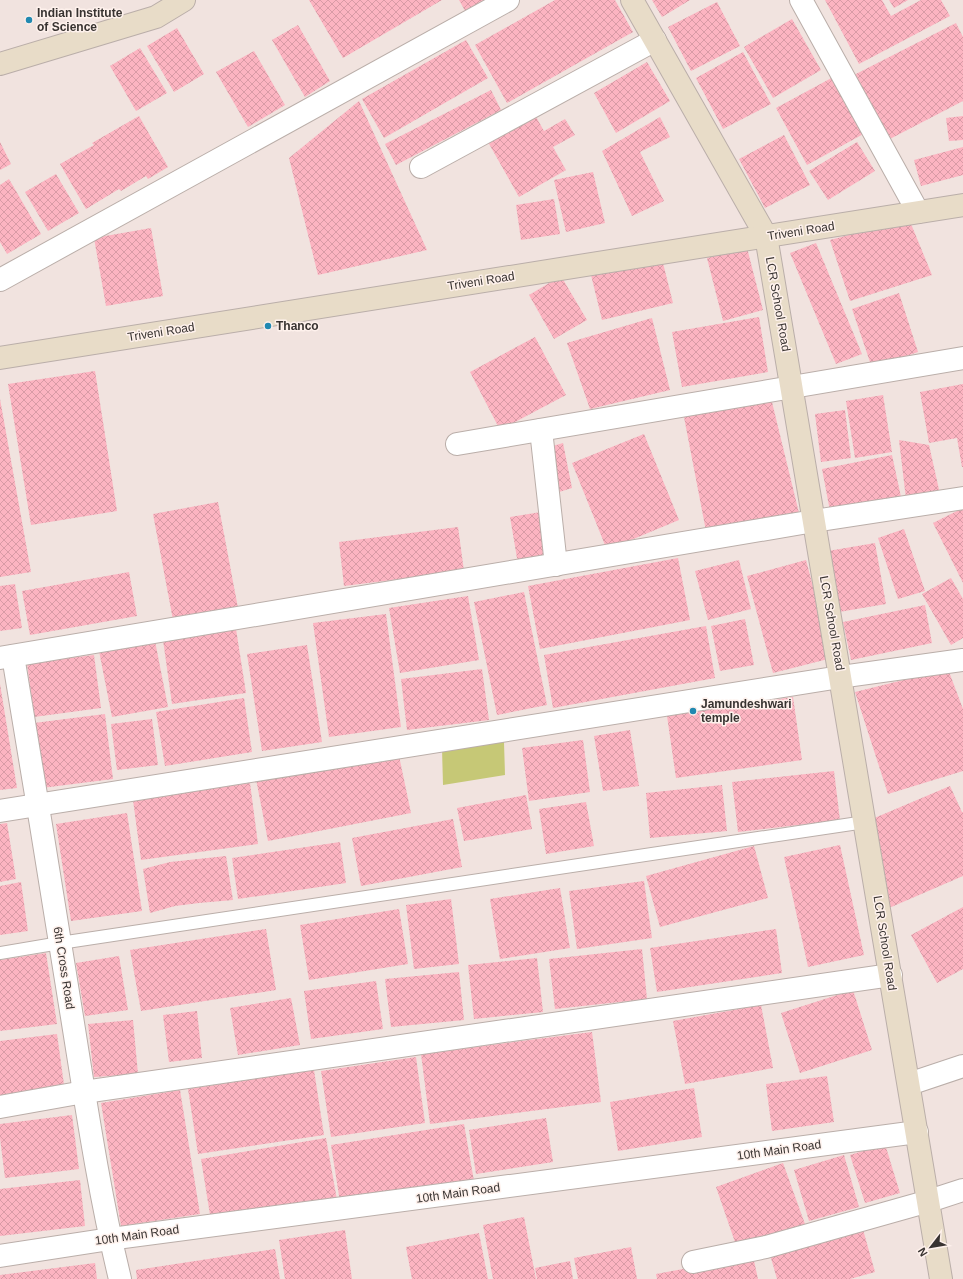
<svg xmlns="http://www.w3.org/2000/svg" width="963" height="1279" font-family="Arial,sans-serif">
<style>
.garden{fill:#c6c876}
.building{fill:url(#building-cross-hatch)}
.lines{fill:none;stroke-linecap:round;stroke-linejoin:round}
.lane-casing{stroke:#baaea9;stroke-width:14}
.street-casing{stroke:#baaea9;stroke-width:24}
.secondary-casing{stroke:#baaea9;stroke-width:24}
.lane{stroke:#fff;stroke-width:12}
.street{stroke:#fff;stroke-width:22}
.secondary{stroke:#e8dcc8;stroke-width:22}
.poi-dot{fill:#2189b1;stroke:#fef1ec;stroke-width:1.5}
.labels{text-anchor:middle;stroke-width:3;stroke-linejoin:round;paint-order:stroke}
.poi-label{font-size:12px;font-weight:bold;fill:#383331;stroke:#fef1ec;text-anchor:start}
.street-label{font-size:12px;fill:#383331;stroke:#fef1ec}
</style>
<defs>
<pattern id="building-cross-hatch" width="8" height="8" patternUnits="userSpaceOnUse"><rect width="8" height="8" fill="#fcb4c1"/><path d="M0 0l8 8M0 8l8-8" fill="none" stroke="#d99ba6"/></pattern>
</defs>
<rect width="100%" height="100%" fill="#f1e3df"/>
<polygon class="garden" points="504,742 505,775 443,785 442,748"/>
<g class="building">
<polygon points="309,0 442,0 343,58"/>
<polygon points="459,0 495,0 468,16"/>
<polygon points="555,0 615,0 633,32 507,103 475,45"/>
<polygon points="652,0 690,0 662,17"/>
<polygon points="825,0 882,0 891,16 921,0 941,0 950,16 859,64"/>
<polygon points="889,0 908,0 894,8"/>
<polygon points="717,2 740,46 691,71 668,27"/>
<polygon points="792,19 821,70 773,98 744,47"/>
<polygon points="956,23 963,37 963,101 886,141 852,76"/>
<polygon points="298,25 330,81 305,97 272,40"/>
<polygon points="177,28 204,74 174,92 147,46"/>
<polygon points="466,40 488,78 384,138 362,99"/>
<polygon points="140,48 167,93 136,111 110,66"/>
<polygon points="254,51 285,105 248,127 216,72"/>
<polygon points="743,52 771,104 723,129 696,78"/>
<polygon points="647,62 670,101 616,133 594,93"/>
<polygon points="837,75 867,132 807,165 776,108"/>
<polygon points="491,90 501,110 396,165 385,144"/>
<polygon points="359,101 427,250 318,275 289,158"/>
<polygon points="535,115 544,131 565,119 575,135 553,147 566,170 519,197 488,142"/>
<polygon points="139,116 168,167 148,179 146,176 121,191 119,189 86,209 60,164 94,145 92,143"/>
<polygon points="963,116 963,140 949,141 946,118"/>
<polygon points="660,117 670,137 640,152 664,201 632,216 602,151"/>
<polygon points="784,135 810,185 765,208 739,159"/>
<polygon points="0,142 11,164 0,170"/>
<polygon points="857,142 875,171 828,200 809,171"/>
<polygon points="963,147 963,175 921,186 914,160"/>
<polygon points="593,172 605,223 566,232 554,180"/>
<polygon points="56,174 79,213 48,231 25,192"/>
<polygon points="9,179 41,234 7,254 0,242 0,185"/>
<polygon points="554,199 560,234 521,240 516,205"/>
<polygon points="909,219 932,275 850,301 830,240"/>
<polygon points="151,228 163,296 106,306 94,238"/>
<polygon points="816,243 862,354 836,364 790,253"/>
<polygon points="747,248 763,310 723,321 707,258"/>
<polygon points="662,259 673,303 602,320 591,275"/>
<polygon points="561,276 587,320 554,339 529,295"/>
<polygon points="899,293 918,352 872,368 852,309"/>
<polygon points="759,317 768,372 682,387 672,332"/>
<polygon points="652,318 670,390 590,409 567,343"/>
<polygon points="535,337 566,395 500,430 470,372"/>
<polygon points="95,371 117,511 31,525 8,384"/>
<polygon points="963,384 963,467 962,467 957,438 929,443 920,392"/>
<polygon points="883,395 892,452 855,458 846,401"/>
<polygon points="771,398 799,513 706,531 683,412"/>
<polygon points="0,399 31,572 0,577"/>
<polygon points="845,410 851,458 821,462 815,414"/>
<polygon points="644,434 679,520 607,550 572,463"/>
<polygon points="899,440 929,445 940,494 906,499"/>
<polygon points="563,443 572,488 556,493 546,448"/>
<polygon points="892,455 901,497 830,511 822,469"/>
<polygon points="218,502 238,608 173,620 153,514"/>
<polygon points="963,508 963,583 933,523"/>
<polygon points="541,512 550,558 518,564 510,517"/>
<polygon points="458,527 464,571 344,586 339,542"/>
<polygon points="904,529 925,591 898,599 878,538"/>
<polygon points="875,543 886,604 839,612 828,551"/>
<polygon points="678,558 690,620 540,649 528,586"/>
<polygon points="739,560 751,609 708,620 695,571"/>
<polygon points="806,560 832,658 773,673 747,576"/>
<polygon points="129,572 137,616 30,635 22,591"/>
<polygon points="951,578 963,599 963,638 951,645 922,594"/>
<polygon points="15,584 22,628 0,631 0,586"/>
<polygon points="524,592 547,705 497,715 474,602"/>
<polygon points="468,596 479,660 400,673 389,608"/>
<polygon points="925,605 932,643 851,660 843,622"/>
<polygon points="386,614 401,727 329,737 313,623"/>
<polygon points="745,619 754,665 720,671 711,626"/>
<polygon points="706,626 715,678 553,708 544,655"/>
<polygon points="236,629 246,693 172,704 163,640"/>
<polygon points="155,641 168,707 112,717 99,651"/>
<polygon points="307,645 322,742 262,751 247,654"/>
<polygon points="94,655 101,708 34,717 27,663"/>
<polygon points="482,669 489,720 407,730 401,679"/>
<polygon points="948,669 963,709 963,771 888,794 855,692"/>
<polygon points="0,684 17,788 0,790"/>
<polygon points="793,697 802,760 676,778 667,716"/>
<polygon points="244,698 252,752 165,766 156,712"/>
<polygon points="105,714 113,779 42,788 34,723"/>
<polygon points="152,719 158,765 117,770 111,724"/>
<polygon points="630,730 639,786 603,791 594,736"/>
<polygon points="583,740 590,792 529,801 522,748"/>
<polygon points="398,751 411,813 268,841 256,779"/>
<polygon points="834,771 840,820 738,832 732,782"/>
<polygon points="250,783 258,844 141,860 133,800"/>
<polygon points="722,785 727,831 650,838 646,793"/>
<polygon points="950,786 962,812 963,812 963,876 889,908 865,822"/>
<polygon points="526,795 532,829 464,841 457,808"/>
<polygon points="586,802 594,846 546,854 539,809"/>
<polygon points="127,813 142,911 71,921 56,824"/>
<polygon points="453,819 462,867 361,886 352,838"/>
<polygon points="7,823 16,879 0,882 0,824"/>
<polygon points="340,842 346,883 238,899 232,858"/>
<polygon points="840,845 864,955 808,967 784,857"/>
<polygon points="754,846 768,898 660,927 646,876"/>
<polygon points="226,856 233,900 199,903 175,906 150,913 143,869 170,862"/>
<polygon points="644,881 652,938 577,949 569,891"/>
<polygon points="21,882 28,931 0,935 0,886"/>
<polygon points="560,888 570,948 500,959 490,899"/>
<polygon points="451,899 459,964 414,969 406,905"/>
<polygon points="963,907 963,969 937,983 911,935"/>
<polygon points="399,909 408,964 309,980 300,925"/>
<polygon points="266,929 276,990 141,1011 130,950"/>
<polygon points="776,929 782,973 657,992 650,948"/>
<polygon points="642,949 647,999 555,1009 549,959"/>
<polygon points="46,953 57,1024 0,1031 0,960"/>
<polygon points="119,956 128,1010 85,1016 76,963"/>
<polygon points="537,958 543,1012 474,1019 468,965"/>
<polygon points="459,972 464,1020 391,1027 385,979"/>
<polygon points="376,981 383,1029 311,1039 304,991"/>
<polygon points="853,990 872,1050 800,1073 781,1013"/>
<polygon points="291,998 300,1045 238,1055 230,1008"/>
<polygon points="761,1005 773,1068 685,1084 673,1021"/>
<polygon points="197,1011 202,1058 169,1062 163,1015"/>
<polygon points="133,1020 138,1074 94,1077 88,1024"/>
<polygon points="592,1032 601,1102 430,1124 421,1054"/>
<polygon points="57,1034 65,1092 0,1100 0,1041"/>
<polygon points="416,1057 425,1123 331,1137 321,1071"/>
<polygon points="314,1070 324,1135 198,1154 188,1089"/>
<polygon points="827,1076 834,1122 772,1131 766,1084"/>
<polygon points="694,1088 702,1137 618,1151 610,1102"/>
<polygon points="180,1090 200,1214 121,1226 101,1103"/>
<polygon points="72,1115 79,1169 5,1178 0,1138 0,1124"/>
<polygon points="546,1118 553,1162 476,1174 469,1130"/>
<polygon points="464,1124 474,1181 340,1202 331,1145"/>
<polygon points="326,1138 337,1200 211,1221 201,1159"/>
<polygon points="885,1144 900,1193 865,1203 850,1155"/>
<polygon points="844,1155 859,1207 809,1221 794,1170"/>
<polygon points="783,1163 805,1224 737,1248 716,1187"/>
<polygon points="80,1180 85,1226 0,1236 0,1189"/>
<polygon points="524,1217 536,1279 493,1279 483,1225"/>
<polygon points="862,1226 875,1272 850,1279 777,1279 769,1251"/>
<polygon points="345,1230 352,1279 285,1279 279,1240"/>
<polygon points="479,1233 488,1279 412,1279 406,1247"/>
<polygon points="631,1247 637,1279 578,1279 574,1258"/>
<polygon points="275,1249 280,1279 137,1279 136,1270"/>
<polygon points="753,1256 758,1279 657,1279 656,1274"/>
<polygon points="570,1261 573,1279 537,1279 535,1268"/>
<polygon points="95,1263 97,1279 0,1279 0,1275"/>
</g>
<g class="lines">
<defs>
<polyline id="lane" points="0,953 60,943 865,822"/>
<g id="street">
<polyline points="801,0 918,212"/>
<polyline points="421,167 655,40"/>
<polyline points="0,280 508,0"/>
<polyline points="541,430 556,565"/>
<polyline points="457,444 963,358"/>
<path d="M13,656c20,120 40,241 59,361 14,87 27,176 48,262"/>
<polyline points="0,658 814,521 963,498"/>
<polyline points="0,811 840,677 963,660"/>
<polyline points="909,1084 963,1066"/>
<polyline points="0,1107 84,1092 891,975"/>
<polyline points="0,1256 110,1239 917,1132"/>
<polyline points="693,1262 766,1247 929,1201 963,1190"/>
</g>
<g id="secondary">
<polyline points="632,0 766,236 941,1279"/>
<polyline points="0,64 156,17 184,0"/>
<polyline points="0,358 963,205"/>
</g>
</defs>
<use href="#lane" class="lane-casing"/>
<use href="#street" class="street-casing"/>
<use href="#secondary" class="secondary-casing"/>
<use href="#lane" class="lane"/>
<use href="#street" class="street"/>
<use href="#secondary" class="secondary"/>
</g>
<g class="poi-dot">
<circle cx="29" cy="20" r="4"/>
<circle cx="268" cy="326" r="4"/>
<circle cx="693" cy="711" r="4"/>
</g>
<g class="labels">
<g class="poi-label">
<text x="37" y="17">Indian Institute<tspan x="37" dy="14">of Science</tspan></text>
<text x="276" y="330">Thanco</text>
<text x="701" y="708">Jamundeshwari<tspan x="701" dy="14">temple</tspan></text>
</g>
<g class="street-label">
<text transform="translate(801 231) rotate(-9)" y="4">Triveni Road</text>
<text transform="translate(481 281) rotate(-9)" y="4">Triveni Road</text>
<text transform="translate(778 304) rotate(80)" y="4">LCR School Road</text>
<text transform="translate(161 332) rotate(-9)" y="4">Triveni Road</text>
<text transform="translate(832 623) rotate(80)" y="4">LCR School Road</text>
<text transform="translate(885 943) rotate(81)" y="4">LCR School Road</text>
<text transform="translate(64 968) rotate(81)" y="4">6th Cross Road</text>
<text transform="translate(779 1150) rotate(-8)" y="4">10th Main Road</text>
<text transform="translate(458 1193) rotate(-8)" y="4">10th Main Road</text>
<text transform="translate(137 1235) rotate(-8)" y="4">10th Main Road</text>
</g>
</g>
<g transform="translate(931 1247) rotate(239)" stroke="#fef1ec" stroke-width="3" paint-order="stroke">
<path d="M0-3L7 15L0 10L-7 15Z" fill="#383331"/>
<text y="-6" font-size="11" font-weight="bold" text-anchor="middle" fill="#383331">N</text>
</g>
</svg>
